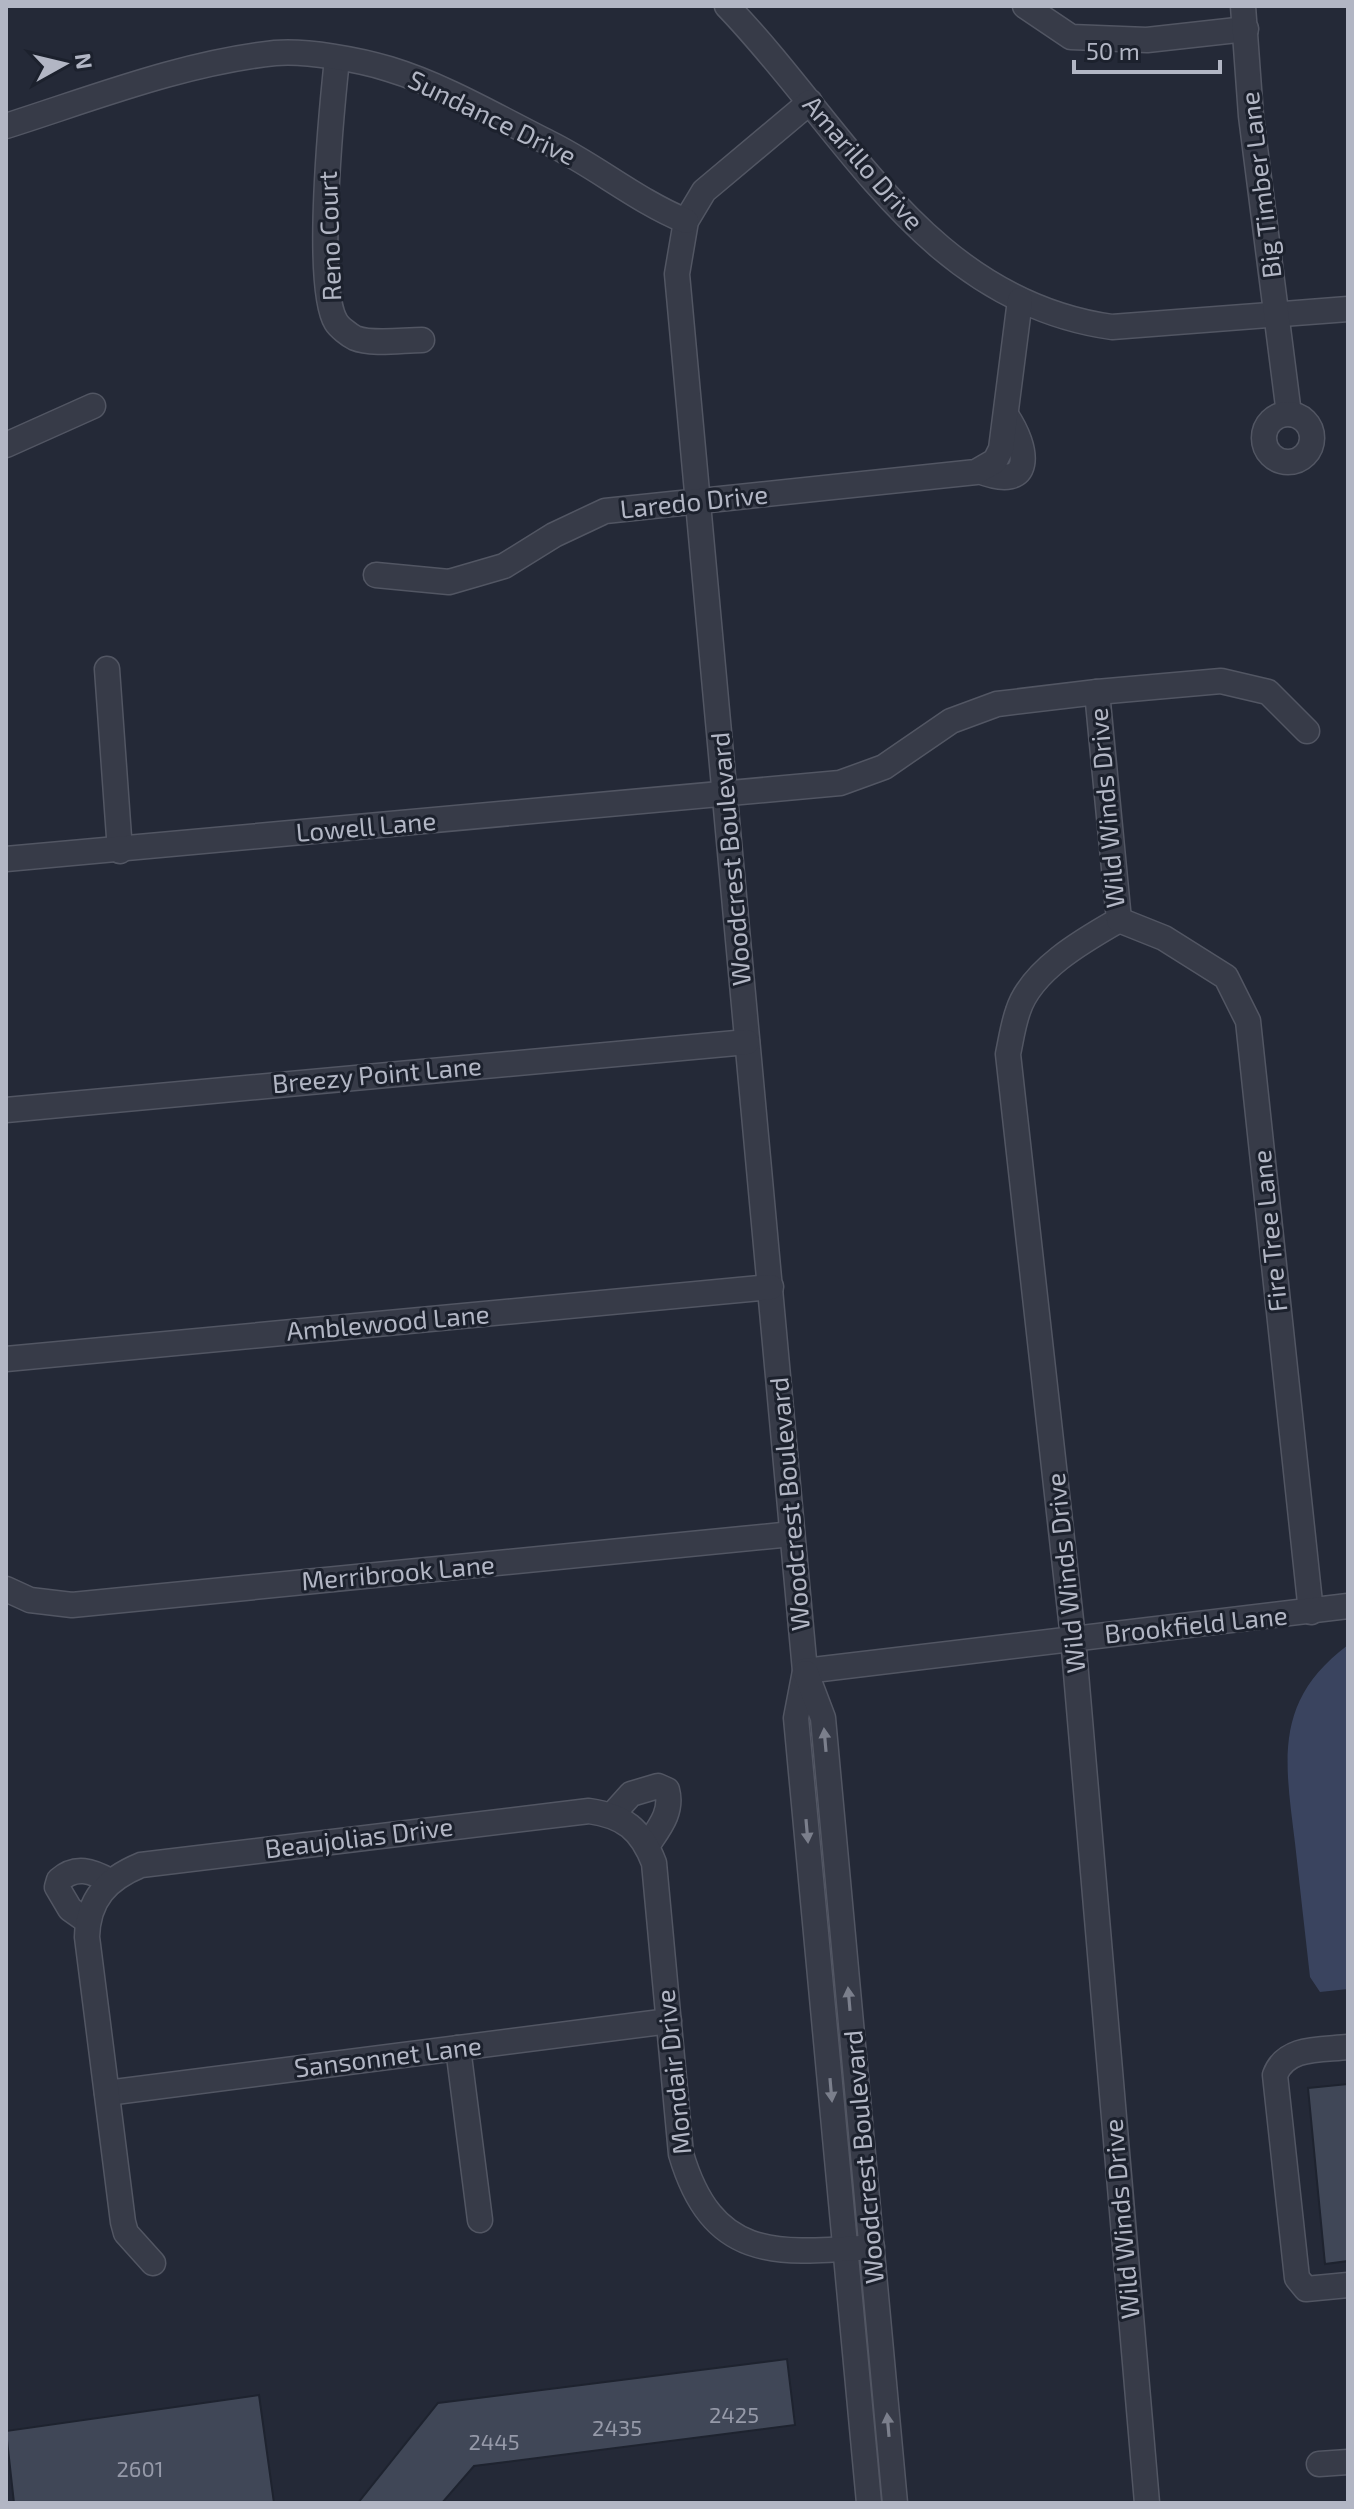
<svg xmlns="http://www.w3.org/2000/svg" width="1354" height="2509" font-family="'Exo 2',sans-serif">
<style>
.water{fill:#3a445f}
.building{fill:#404757;stroke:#1e232f;stroke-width:2}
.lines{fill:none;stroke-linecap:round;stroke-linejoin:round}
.minor-casing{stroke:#525663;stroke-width:27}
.minor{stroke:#373b48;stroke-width:24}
.oneway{fill:#7b7f8c}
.labels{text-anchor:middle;stroke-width:6;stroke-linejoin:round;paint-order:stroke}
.number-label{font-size:22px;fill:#969aa9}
.street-label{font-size:26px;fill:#b2b6c4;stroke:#1c212d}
</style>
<rect width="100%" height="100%" fill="#242937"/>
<path class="water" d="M1348,1645v344l-28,3 -10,-15c-5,-44 -10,-89 -15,-134 -10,-82 -22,-142 53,-198z"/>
<g class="building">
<polygon points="1348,2084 1348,2261 1325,2264 1308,2088"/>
<polygon points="787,2359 795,2425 474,2466 442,2503 358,2503 438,2403"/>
<polygon points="259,2395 274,2503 14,2503 6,2431"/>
</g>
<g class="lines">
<defs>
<g id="minor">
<path d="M727,6c118,122 198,295 385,321l236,-18"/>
<polyline points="1025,6 1071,37 1147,40 1246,29"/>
<polyline points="1243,6 1251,116 1289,414"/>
<path d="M337,59c-5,47 -23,227 -1,263 3,5 13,13 19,16 17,7 48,2 67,2"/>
<polyline points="810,102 704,191 686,221 677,274 805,1671 796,1718 869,2503"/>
<path d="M6,126c88,-28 177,-63 269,-73 31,-3 85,7 114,16 56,17 108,48 160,74 47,23 88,58 137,78"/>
<circle cx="1288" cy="438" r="24"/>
<polyline points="6,445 93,406"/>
<path d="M979,471c56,22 50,-22 27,-56"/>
<polyline points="376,575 449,582 504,566 554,535 605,511 976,472 995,461 1001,449 1020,300"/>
<polyline points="107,669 120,851"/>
<path d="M1097,692l22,228c-35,20 -88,50 -101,91 -5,14 -7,29 -10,43l65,584 74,865"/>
<polyline points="6,859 840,783 884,767 951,721 997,704 1097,692 1221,681 1268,692 1307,731"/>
<polyline points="1119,920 1164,938 1226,977 1248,1021 1311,1612"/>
<polyline points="6,1110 747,1042"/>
<polyline points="6,1359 771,1287"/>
<polyline points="6,1589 30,1600 72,1605 792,1534"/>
<polyline points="805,1671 1348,1606"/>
<polyline points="806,1673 823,1718 895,2503"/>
<path d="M613,1814l18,-20 27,-8 9,4c6,22 -8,38 -20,56"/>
<path d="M87,1921l-17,-12 -13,-22 2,-7c17,-15 33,-9 51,1"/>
<path d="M1348,2047c-27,3 -62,-1 -73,28l22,203 9,11 42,-4"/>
<polyline points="458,2048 480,2220"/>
<polyline points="107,2093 669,2021"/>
<path d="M153,2263l-27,-30 -3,-11 -36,-285c1,-38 20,-58 54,-72l448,-54c35,5 52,18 65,52l27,291c32,108 96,100 191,93"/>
<polyline points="1319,2464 1348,2462"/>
</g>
</defs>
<use href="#minor" class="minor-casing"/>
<use href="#minor" class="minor"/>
</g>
<defs><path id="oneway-solid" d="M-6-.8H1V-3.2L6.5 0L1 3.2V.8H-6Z" transform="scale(2)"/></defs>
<g class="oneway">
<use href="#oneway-solid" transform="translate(825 1740) rotate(-95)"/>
<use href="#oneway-solid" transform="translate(807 1831) rotate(85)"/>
<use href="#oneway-solid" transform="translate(849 1999) rotate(-95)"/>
<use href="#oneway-solid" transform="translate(831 2090) rotate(85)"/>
<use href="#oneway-solid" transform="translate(888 2425) rotate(-95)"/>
</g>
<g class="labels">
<g class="number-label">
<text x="734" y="2423">2425</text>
<text x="617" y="2436">2435</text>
<text x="494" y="2450">2445</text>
<text x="140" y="2477">2601</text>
</g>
<g class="street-label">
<text transform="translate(492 118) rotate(26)" y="9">Sundance Drive</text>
<text transform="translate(863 163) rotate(49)" y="9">Amarillo Drive</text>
<text transform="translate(1261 185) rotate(-97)" y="9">Big Timber Lane</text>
<text transform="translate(330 236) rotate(-92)" y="9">Reno Court</text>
<text transform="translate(694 502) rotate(-6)" y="9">Laredo Drive</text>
<text transform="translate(1107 808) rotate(-95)" y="9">Wild Winds Drive</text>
<text transform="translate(366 827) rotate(-5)" y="9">Lowell Lane</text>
<text transform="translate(731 859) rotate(-95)" y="9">Woodcrest Boulevard</text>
<text transform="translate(377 1075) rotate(-5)" y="9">Breezy Point Lane</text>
<text transform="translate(1270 1231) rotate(-96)" y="9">Fire Tree Lane</text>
<text transform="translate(388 1323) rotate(-5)" y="9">Amblewood Lane</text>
<text transform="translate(790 1504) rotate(-95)" y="9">Woodcrest Boulevard</text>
<text transform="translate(398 1573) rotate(-5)" y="9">Merribrook Lane</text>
<text transform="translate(1066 1573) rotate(-96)" y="9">Wild Winds Drive</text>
<text transform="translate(1196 1625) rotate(-6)" y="9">Brookfield Lane</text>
<text transform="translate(359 1838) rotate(-7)" y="9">Beaujolias Drive</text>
<text transform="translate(388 2057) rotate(-7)" y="9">Sansonnet Lane</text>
<text transform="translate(674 2072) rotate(-96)" y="9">Mondair Drive</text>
<text transform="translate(864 2157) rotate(-95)" y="9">Woodcrest Boulevard</text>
<text transform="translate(1122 2219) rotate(-95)" y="9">Wild Winds Drive</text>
</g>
</g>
<rect width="1354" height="2509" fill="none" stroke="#b2b6c4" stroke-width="16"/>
<g transform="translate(64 64) rotate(82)" stroke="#1c212d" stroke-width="6" paint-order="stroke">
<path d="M0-6L14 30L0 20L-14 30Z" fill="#b2b6c4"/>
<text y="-12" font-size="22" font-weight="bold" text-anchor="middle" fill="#b2b6c4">N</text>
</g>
<path d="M1074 60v12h146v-12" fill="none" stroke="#b2b6c4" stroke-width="4"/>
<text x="1086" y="60" font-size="24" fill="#b2b6c4" stroke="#1c212d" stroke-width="6" paint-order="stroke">50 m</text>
</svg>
